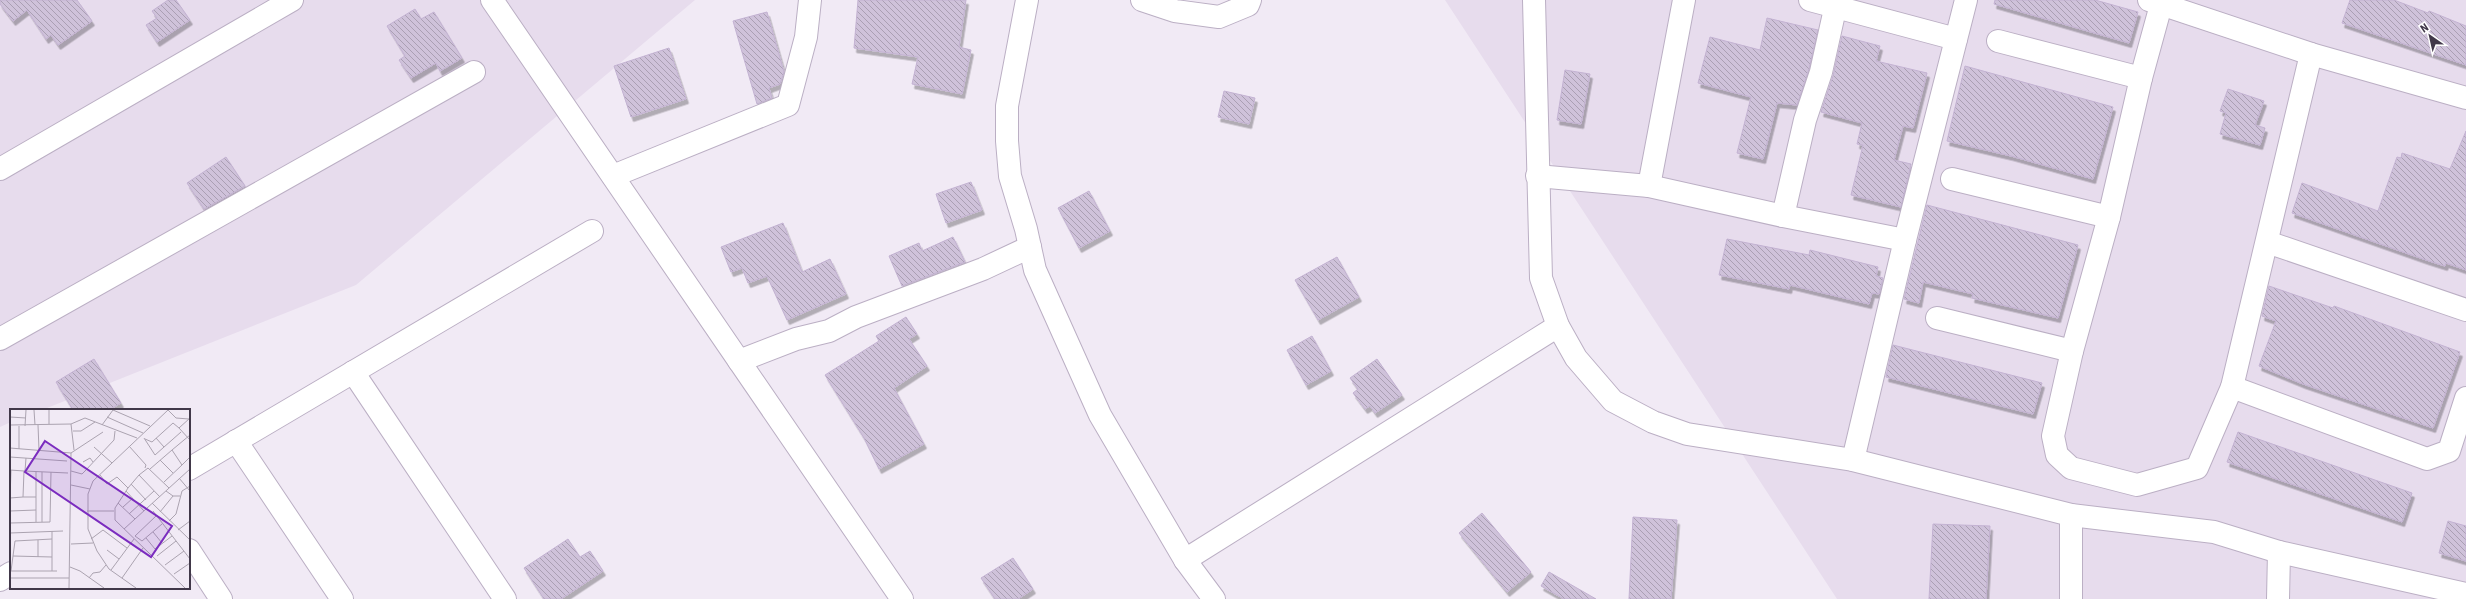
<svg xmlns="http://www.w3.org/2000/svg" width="2466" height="599" font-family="'Roboto Condensed',sans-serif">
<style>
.residential{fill:#e7dced}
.building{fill:url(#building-back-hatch);stroke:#c3b2d2;filter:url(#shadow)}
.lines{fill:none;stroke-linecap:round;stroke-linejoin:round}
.minor-casing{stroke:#bbafc4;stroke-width:24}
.minor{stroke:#fff;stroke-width:22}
.inset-road{fill:none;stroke:#aba3b0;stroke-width:1}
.view{fill:#7b2cbf;fill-opacity:0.15;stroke:#7b2cbf;stroke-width:2}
.inset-edge{fill:none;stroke:#413849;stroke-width:2}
</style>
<defs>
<pattern id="building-back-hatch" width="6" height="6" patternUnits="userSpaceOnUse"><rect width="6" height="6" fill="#cfc2da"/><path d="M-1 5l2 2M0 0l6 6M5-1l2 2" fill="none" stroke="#aa9fb3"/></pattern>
<filter id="shadow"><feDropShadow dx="2.5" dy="4.5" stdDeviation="0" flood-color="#0004"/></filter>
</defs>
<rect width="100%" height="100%" fill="#f1eaf5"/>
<g class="residential">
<polygon points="0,0 695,0 356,285 42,410 11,410 11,422 0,427"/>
<polygon points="1445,0 2466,0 2466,599 1837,599"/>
</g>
<g class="building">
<polygon points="0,0 77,0 92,21 58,45 51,35 46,39 27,10 13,21 0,4"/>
<polygon points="168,0 176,0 190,20 157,42 146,25 157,18 152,11"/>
<polygon points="858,0 966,0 959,47 971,50 962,94 912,84 918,57 854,48"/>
<polygon points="1995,0 2095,0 2138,12 2129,43 1994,4"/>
<polygon points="2350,0 2394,0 2428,13 2429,11 2466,26 2466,65 2342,23"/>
<polygon points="415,9 421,19 434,12 462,58 440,71 436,63 411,78 399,60 405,56 387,26"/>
<polygon points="767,12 784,72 780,84 769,88 772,98 757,104 733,21"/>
<polygon points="1767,18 1818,30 1809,69 1797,105 1777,103 1763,159 1737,153 1751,97 1698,83 1710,37 1760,50"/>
<polygon points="1842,36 1880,46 1876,61 1927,73 1913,128 1903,126 1894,160 1911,164 1901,207 1851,195 1863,145 1857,144 1862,123 1821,112 1833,76"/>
<polygon points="669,48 686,99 631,117 614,66"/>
<polygon points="1965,66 2113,107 2093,179 2011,156 1947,141"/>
<polygon points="1565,70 1590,74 1581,124 1557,120"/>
<polygon points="2228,89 2264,101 2255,125 2265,128 2260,145 2220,134 2226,113 2220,111"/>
<polygon points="1224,91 1255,98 1249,124 1218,117"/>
<polygon points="2466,131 2466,270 2446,263 2445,266 2426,260 2292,213 2302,183 2378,211 2397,157 2401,158 2402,153 2450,169"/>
<polygon points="226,157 245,186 204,209 187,183"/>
<polygon points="971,182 982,210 946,223 936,194"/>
<polygon points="1089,191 1110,231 1079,248 1058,208"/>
<polygon points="1927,205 2078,245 2058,318 1972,298 1973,294 1923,282 1919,303 1904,299"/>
<polygon points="783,223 802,272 830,259 846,294 787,320 767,276 748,283 742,268 731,272 721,247"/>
<polygon points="953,237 965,262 902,286 889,256 919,243 922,251"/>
<polygon points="1727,239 1809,255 1810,250 1878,267 1876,276 1883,278 1879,294 1872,293 1869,304 1790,285 1789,289 1719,275"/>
<polygon points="1337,257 1359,297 1318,320 1295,280"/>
<polygon points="2269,286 2333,308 2334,306 2460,352 2433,428 2303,384 2259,366 2276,321 2262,316"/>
<polygon points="906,317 917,334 909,339 927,366 894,388 924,444 879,469 864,438 825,375 879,341 876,336"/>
<polygon points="1312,336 1331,371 1306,385 1287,350"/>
<polygon points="1893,345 2042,383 2033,414 1886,377"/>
<polygon points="94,359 121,403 109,410 73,410 56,382"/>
<polygon points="1377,359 1402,395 1375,413 1370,406 1365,409 1353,393 1358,389 1350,378"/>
<polygon points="2238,432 2412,493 2402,522 2227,462"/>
<polygon points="1482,513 1531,572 1507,592 1459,533"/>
<polygon points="1633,517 1677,520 1671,599 1629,599"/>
<polygon points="2448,521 2466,526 2466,561 2439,553"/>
<polygon points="1933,524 1990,526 1986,599 1929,599"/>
<polygon points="568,539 580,557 590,551 603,571 561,599 544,599 524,568"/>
<polygon points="1013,558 1033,589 1018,599 995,599 981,578"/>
<polygon points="1549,572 1596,599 1564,599 1541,586"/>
</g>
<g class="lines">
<defs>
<g id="minor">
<polyline points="492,0 902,599"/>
<polyline points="1027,0 1007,106 1007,141 1010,176 1026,229 1035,270 1100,415 1185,560 1214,599"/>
<polyline points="1142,0 1175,11 1219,17 1248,5 1250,0"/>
<polyline points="1534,0 1541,278 1558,326 1576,358 1613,401 1653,422 1687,434 1853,460 2071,515 2214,532 2279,552 2466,594"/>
<polyline points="1810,0 1956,39"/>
<polyline points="2149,0 2311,54 2466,98"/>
<polyline points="2161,5 2141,78 2109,217 2072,351 2053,436 2057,455 2071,468 2137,485 2197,468 2232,387 2311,54"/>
<polyline points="1998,41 2141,78"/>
<polyline points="0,169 292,0"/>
<polyline points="613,176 788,105 806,37 810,0"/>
<polyline points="1537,176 1649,186 1783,216 1905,240"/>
<polyline points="1952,179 2109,217"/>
<polyline points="1649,186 1684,0"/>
<polyline points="1783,216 1805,120 1821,72 1837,0"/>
<polyline points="2267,242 2466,310"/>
<polyline points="1937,318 2072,351"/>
<polyline points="0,339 474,72"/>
<polyline points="739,361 796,339 829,331 856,317 983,269 1030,247"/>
<polyline points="353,372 505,599"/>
<polyline points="2232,387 2427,459 2449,451 2466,398"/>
<polyline points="236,441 342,599"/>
<polyline points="1853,460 1905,240 1966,0"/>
<polyline points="189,469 592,231"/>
<polyline points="2071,515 2071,599"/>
<polyline points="189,550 221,599"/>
<polyline points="1185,560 1558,326"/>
<polyline points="0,580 11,573"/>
<polyline points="2278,599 2279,552"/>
</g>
</defs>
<use href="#minor" class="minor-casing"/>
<use href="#minor" class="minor"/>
</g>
<g transform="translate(10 409)">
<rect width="180" height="180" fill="#f1eaf5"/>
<path class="inset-road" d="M24,1l1,15M158,1l8,8 13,1M0,8l16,1M97,8l36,16M180,9l-11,10 11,12M39,15v-14M61,15l14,-6 52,20M0,16l61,-1 3,26M28,16l1,25M92,16l11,-15 37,16M9,17v23M15,17l1,-16M63,22h8l14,-9M180,26l-18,15 10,15 8,-8M134,29l11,17 26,-23M146,29l8,9M135,30l7,3 21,-19 6,5M119,37l17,19 -1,3M84,38l18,16M0,39l61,5 -2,135M61,44l32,-21M0,48l57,4M150,51l13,13M73,53l7,-4 3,4M140,60l22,-19M0,61l14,1 -1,26 -13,1M14,62l44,2M15,62l1,-13M61,62l11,3 3,-3 29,-31 1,-9M90,66l7,9 10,-7 11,11 11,-13 21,22M129,66l9,-7 21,20M169,69l11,13M154,73l18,-17M121,75l15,16M61,76l19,4M118,79l-13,20v12l70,68M116,82l18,20M156,82l7,5h7M13,88h13M0,89l1,-28M108,94l17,16M142,94l38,37M113,98l10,-9M0,102l26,-1M77,102h27M143,102l37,48M150,103l13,-16M119,105l25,-23M146,107l-21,20 7,5 20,-17M159,112l7,-7 6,-23 8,-5M26,113v-51M32,113v-50M0,114l40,-1 1,-50M114,120l66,-60M168,121l12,-9M42,122v40M143,123l9,11M0,124l53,-2M136,129l9,11 17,-13M81,130l12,-9 24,18M28,131v17M61,135l22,-1M97,141l12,9M3,147l39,1M147,147l19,-15M155,156l19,-14M60,158l10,4 24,17M101,161l23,-31M0,162h47M1,162l4,-30 37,-2M164,165l16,-11M0,169h59M79,169l4,-5 7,-1 6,-7M112,169l21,-30M126,179l-27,-19 -12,-18 -9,-22v-35l5,-13 75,-71"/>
<path class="view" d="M35,32l127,85 -21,31 -126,-85z"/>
<rect width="180" height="180" class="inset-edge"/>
</g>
<g transform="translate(2430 36) rotate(326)" stroke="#ffffff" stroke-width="3" paint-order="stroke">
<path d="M0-3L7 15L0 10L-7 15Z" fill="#413849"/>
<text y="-6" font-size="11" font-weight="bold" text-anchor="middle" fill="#413849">N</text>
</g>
</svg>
